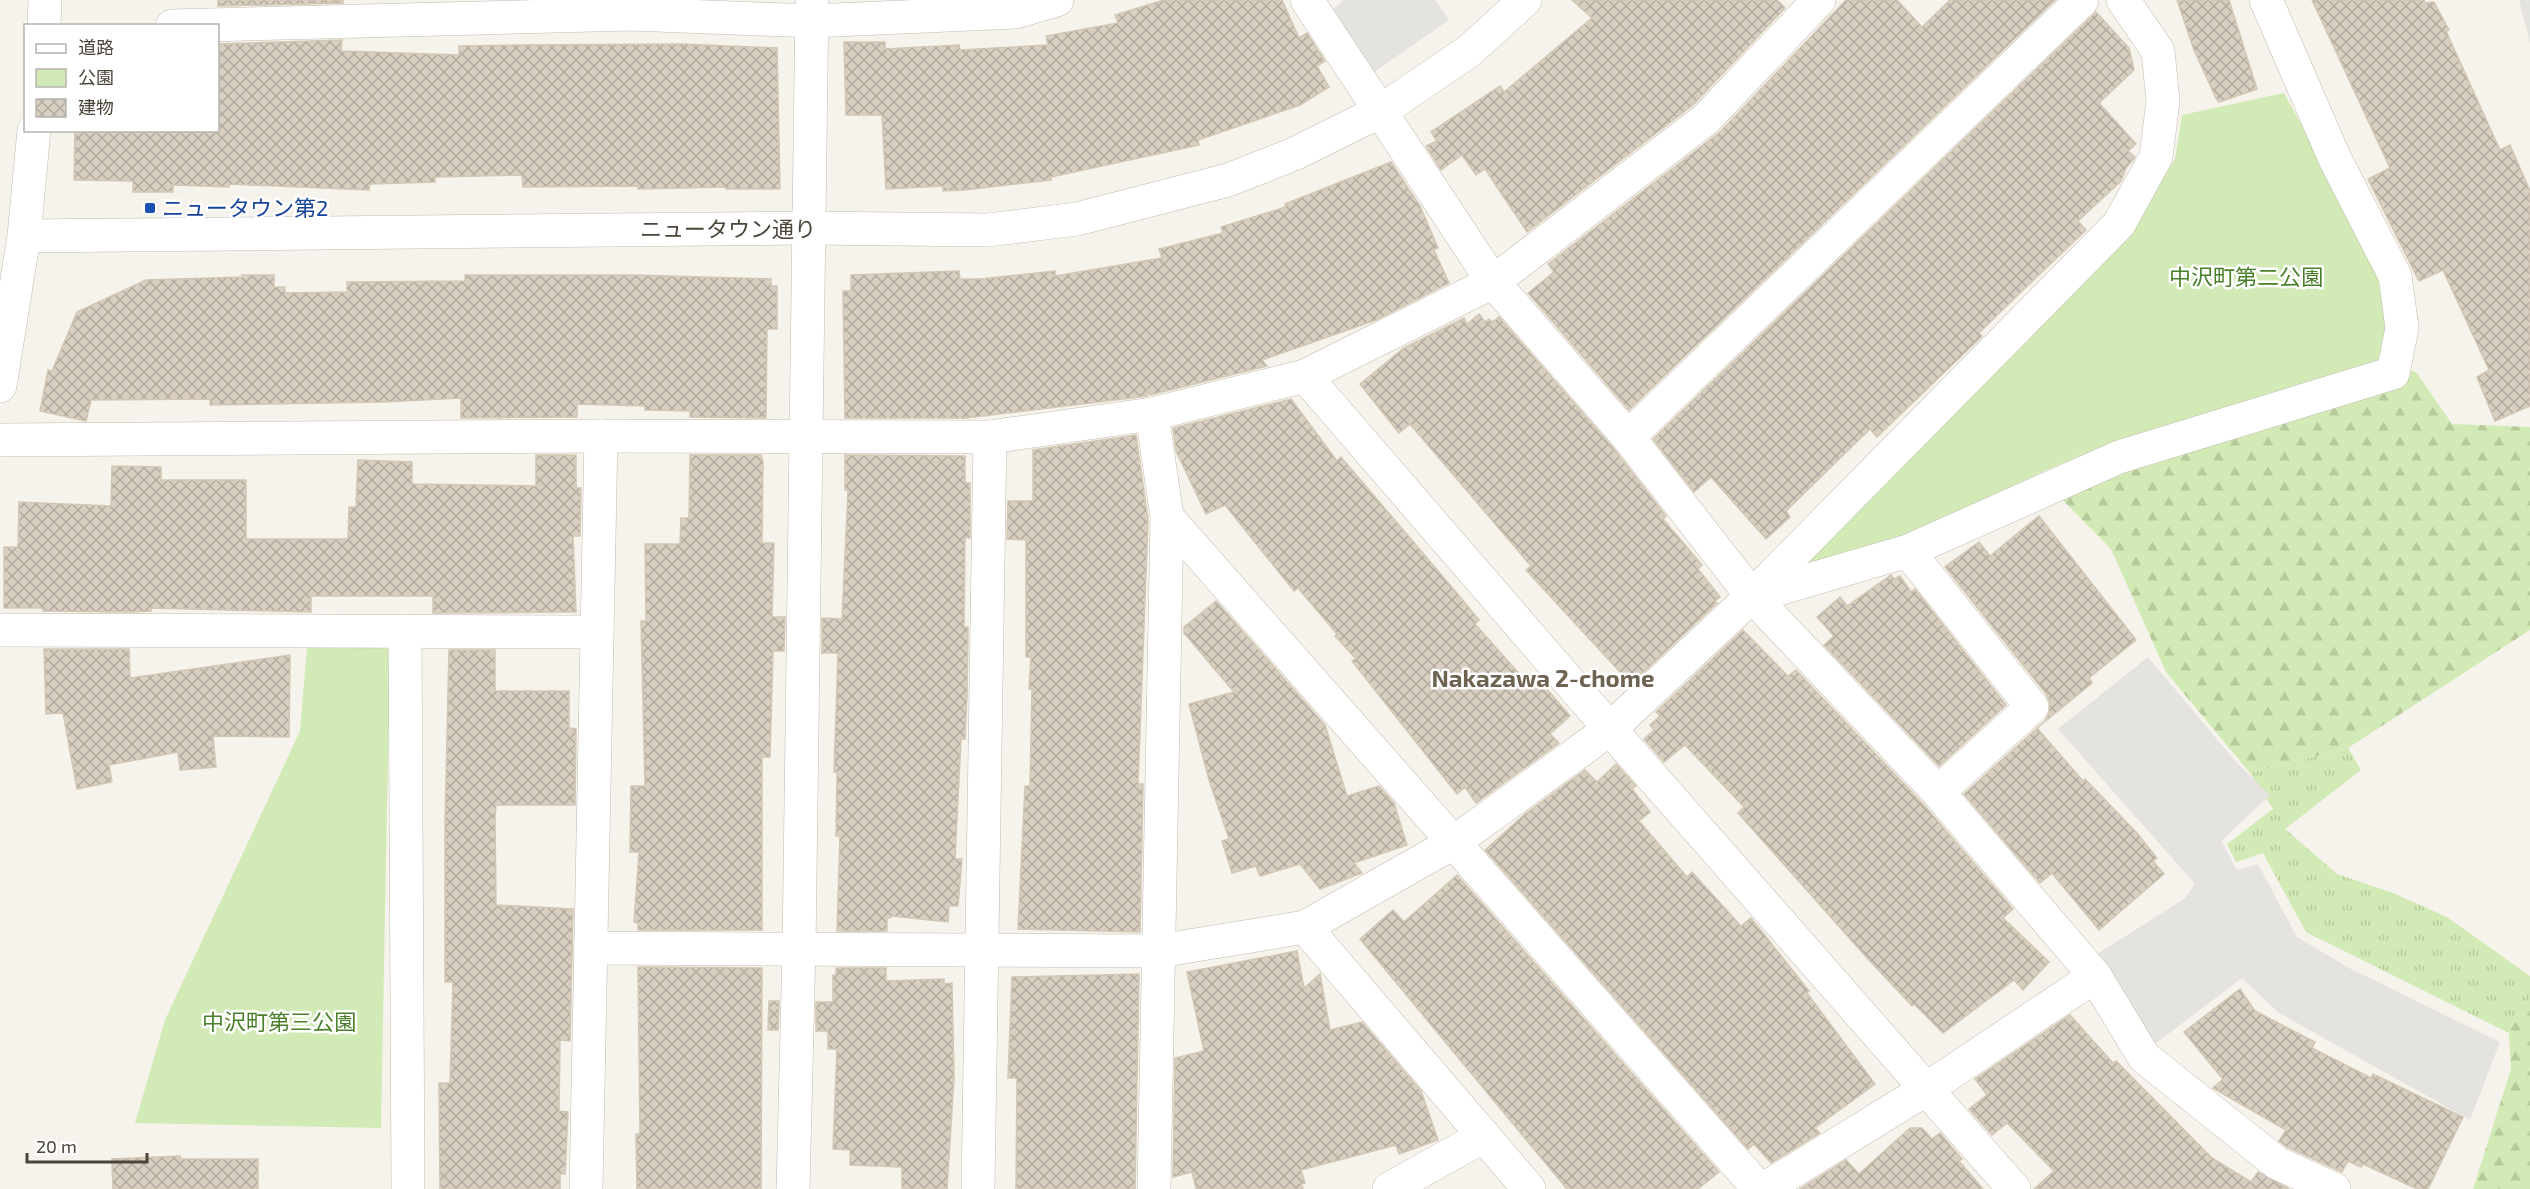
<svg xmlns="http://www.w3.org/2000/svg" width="2530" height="1189" font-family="'Exo 2','Noto Sans JP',sans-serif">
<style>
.grass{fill:url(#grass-tufts)}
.forest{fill:url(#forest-firs)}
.park{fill:#d2eab5}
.parking{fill:#e5e3e0}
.building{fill:url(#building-cross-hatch);stroke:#d3c7b4;stroke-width:1.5}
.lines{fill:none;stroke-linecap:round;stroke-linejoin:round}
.minor-casing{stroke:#c2bbae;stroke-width:34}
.minor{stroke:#fff;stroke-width:33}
.transit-dot{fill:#1a4fb4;stroke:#fff;stroke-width:2}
.labels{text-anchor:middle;stroke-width:5;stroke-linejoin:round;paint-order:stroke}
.transit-label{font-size:22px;fill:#164399;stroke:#fff;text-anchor:start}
.street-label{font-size:22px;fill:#4b4439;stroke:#fff}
.park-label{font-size:22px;fill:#4a7f2a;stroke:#fff}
.neighbourhood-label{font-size:24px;font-weight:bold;fill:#6e6250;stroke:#fff}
</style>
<defs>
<pattern id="grass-tufts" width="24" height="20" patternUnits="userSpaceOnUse" patternTransform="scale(1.5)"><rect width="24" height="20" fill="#d2eab5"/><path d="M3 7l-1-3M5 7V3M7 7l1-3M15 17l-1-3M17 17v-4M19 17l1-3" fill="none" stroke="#b6ca9c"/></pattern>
<pattern id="forest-firs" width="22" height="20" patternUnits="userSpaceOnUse" patternTransform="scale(1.5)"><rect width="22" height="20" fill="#d2eab5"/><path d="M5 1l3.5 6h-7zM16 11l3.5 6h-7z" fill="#b6ca9c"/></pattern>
<pattern id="building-cross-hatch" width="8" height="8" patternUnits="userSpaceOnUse" patternTransform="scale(1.5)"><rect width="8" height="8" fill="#d8cfc1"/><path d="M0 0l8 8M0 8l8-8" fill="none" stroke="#b1aa9e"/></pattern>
</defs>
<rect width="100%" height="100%" fill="#f6f3ec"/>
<polygon class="grass" points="2348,748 2361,770 2285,829 2337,874 2393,893 2447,917 2530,976 2530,1003 2522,1001 2509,1033 2306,932 2263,853 2236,862 2227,844 2273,809 2250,773"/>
<g class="forest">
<polygon points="2384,364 2416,372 2452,424 2530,427 2530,630 2348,748 2250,773 2166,672 2111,549 2038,475 2088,451"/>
<polygon points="2522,1001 2530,1003 2530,1189 2473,1189 2511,1069 2509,1033"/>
</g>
<g class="park">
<polygon points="2284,93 2386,278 2384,364 2088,451 1841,565 1790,575 2129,234 2175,159 2182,115"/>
<polygon points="307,647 390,647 381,1128 135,1123 165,1020 300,731"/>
</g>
<g class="parking">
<polygon points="1344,0 1435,0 1449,20 1371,74 1331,11"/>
<polygon points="2519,0 2530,0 2530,43"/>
<polygon points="2148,657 2236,762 2270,795 2221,841 2237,870 2258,864 2297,937 2349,968 2500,1042 2470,1120 2279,1013 2242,978 2155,1044 2094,956 2184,899 2195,884 2058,729"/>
</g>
<g class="building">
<polygon points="218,0 343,0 343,3 218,6"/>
<polygon points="1164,0 1282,0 1299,38 1307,33 1325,61 1317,66 1329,87 1300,105 1198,140 1199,145 1051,177 1051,180 964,190 943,191 943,186 886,189 882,115 846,115 844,42 885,42 885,49 959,45 960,50 1048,45 1046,36 1118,23 1115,15"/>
<polygon points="1572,0 1777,0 1785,8 1693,105 1527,232 1485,169 1476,175 1462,155 1441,170 1426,146 1437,141 1431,132 1500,86 1504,92 1592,18"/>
<polygon points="1846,0 1897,0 1922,27 1950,0 2055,0 1629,410 1528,293 1554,272 1548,264 1720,132"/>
<polygon points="2177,0 2229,0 2257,89 2219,102 2216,98 2194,50"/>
<polygon points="2312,0 2424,0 2425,3 2434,2 2449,30 2446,31 2500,150 2510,145 2530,191 2530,406 2495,421 2477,377 2489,370 2443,270 2419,281 2368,179 2390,168"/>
<polygon points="2096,12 2129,48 2134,70 2099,103 2136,144 2128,151 2135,157 2126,168 2121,181 2078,221 2086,230 2023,290 1979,333 1982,336 1977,341 1877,437 1870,429 1786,511 1790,517 1766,539 1711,477 1694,492 1653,439"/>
<polygon points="342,40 341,51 459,55 459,46 518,45 682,44 777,48 780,189 726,189 726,187 638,189 638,186 523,187 522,175 435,177 435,182 370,184 369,190 229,184 229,187 173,185 173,192 133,192 133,181 74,180 75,130 218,130 218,44"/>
<polygon points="1391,162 1420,206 1438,248 1434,250 1449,283 1376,320 1262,360 1267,366 1150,395 1147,390 1147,396 966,418 845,418 843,291 851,291 851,275 959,271 960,279 980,279 1055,271 1055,276 1162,258 1159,249 1223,233 1221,227 1286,207 1285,204"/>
<polygon points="242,275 274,275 274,287 285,287 285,293 347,292 347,282 465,281 465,275 633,275 771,279 771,286 777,286 777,329 767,329 766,418 690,417 690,411 645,410 645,406 577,404 577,417 461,418 461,398 384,402 210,405 210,399 91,400 86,421 40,411 48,370 52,371 77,312 146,280 242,277"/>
<polygon points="1479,314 1485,322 1489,319 1492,322 1499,317 1614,449 1666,516 1663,519 1702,565 1698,569 1720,597 1715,601 1717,603 1631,684 1526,570 1531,566 1410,424 1399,433 1360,384 1404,348 1464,318 1467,324"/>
<polygon points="1291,399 1337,461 1341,457 1456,592 1479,620 1475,624 1532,688 1540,681 1570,716 1550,734 1559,743 1476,803 1465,787 1457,794 1352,661 1356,659 1335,636 1337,634 1298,588 1294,591 1225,505 1206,514 1176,451 1173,428"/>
<polygon points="1136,435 1148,520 1138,784 1143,784 1140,932 1018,929 1025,786 1030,786 1032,689 1029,689 1031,657 1026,657 1026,540 1007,539 1008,501 1033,501 1033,450"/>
<polygon points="536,455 576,455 576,488 581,488 580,536 573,536 576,612 433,613 433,596 311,596 311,612 151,608 151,611 127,612 43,611 43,608 4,608 4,547 18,547 19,502 111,506 112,466 161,467 161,480 246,480 246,539 348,539 349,507 356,507 358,460 412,462 412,484 536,486"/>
<polygon points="690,455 761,455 763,462 762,543 774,543 772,617 785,617 784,651 773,651 770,757 762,757 762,930 638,930 638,923 634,922 639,852 630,852 631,786 645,786 641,621 646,621 645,544 680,544 681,518 689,518"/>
<polygon points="845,455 965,456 965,483 970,483 970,538 965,537 964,627 968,627 967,695 965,739 961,739 955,859 962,859 958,906 949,906 948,922 891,916 890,918 887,918 887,931 837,931 840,836 836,836 837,772 834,772 838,653 822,653 822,618 842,619 848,491 845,490"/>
<polygon points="2039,516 2136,640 2089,678 2092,683 2037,728 2083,781 2085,779 2137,833 2157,858 2153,861 2164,874 2099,930 2052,873 2040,883 1964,794 2045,721 2049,714 2050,704 2047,695 1945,567 1979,542 1990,556"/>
<polygon points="1891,575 1894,579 1900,576 1911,592 1915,589 2006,705 1939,766 1824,645 1834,636 1817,617 1840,597 1847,606"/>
<polygon points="1216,601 1325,725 1347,796 1379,786 1394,803 1407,845 1354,863 1362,873 1320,889 1300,864 1260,876 1256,866 1232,873 1222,841 1229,839 1209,780 1189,704 1234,692 1184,633 1184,627"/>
<polygon points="1743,630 1788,676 1796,670 1924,805 2013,909 2003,918 2049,962 2023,990 2014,980 1943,1033 1914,1004 1912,1006 1868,959 1738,813 1744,807 1685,745 1664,762 1644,739 1654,730 1650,725 1660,716 1656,712"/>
<polygon points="44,649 129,649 130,678 290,655 289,737 213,736 216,767 180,770 178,752 109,765 112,782 77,789 63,713 46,714"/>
<polygon points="449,650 495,650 495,691 569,691 569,728 576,729 575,805 496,805 495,817 496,905 573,909 570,1041 560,1040 559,1111 568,1112 565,1174 560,1174 560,1189 440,1189 439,1083 450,1083 453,982 445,982 445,824"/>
<polygon points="1616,764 1636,786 1632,789 1650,812 1639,821 1687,877 1692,872 1741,926 1751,918 1809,991 1807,993 1875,1084 1815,1128 1820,1133 1771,1163 1754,1144 1748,1149 1485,850 1525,814 1585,770 1597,782"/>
<polygon points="1457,875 1719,1172 1698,1189 1567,1189 1360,939 1393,910 1404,922"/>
<polygon points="1297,951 1304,988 1320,974 1330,1030 1362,1022 1421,1091 1438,1140 1399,1154 1396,1145 1301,1170 1305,1183 1301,1184 1303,1189 1196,1189 1192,1172 1173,1177 1175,1058 1204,1051 1187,972"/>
<polygon points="638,967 762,968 761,1189 637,1189 636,1134 640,1134"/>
<polygon points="836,968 886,968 886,981 944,979 944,984 952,983 954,1077 947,1189 902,1189 902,1167 850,1165 850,1150 833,1149 837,1049 828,1049 828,1031 816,1031 816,1002 833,1002 833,975 836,975"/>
<polygon points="1139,974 1135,1189 1016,1189 1017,1078 1008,1078 1012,977"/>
<polygon points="2240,989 2255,1011 2315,1042 2312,1048 2371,1078 2373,1074 2463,1117 2428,1189 2417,1189 2363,1164 2361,1167 2348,1161 2342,1172 2287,1147 2279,1141 2286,1130 2213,1088 2223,1079 2184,1032"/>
<polygon points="769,1001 779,1001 778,1030 768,1030"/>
<polygon points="2070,1015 2113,1063 2116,1061 2212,1158 2251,1182 2258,1172 2289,1189 2034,1189 2054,1171 2007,1123 1992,1135 1969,1109 1987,1095 1975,1079"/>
<polygon points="1910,1128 1922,1128 1932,1139 1940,1133 1962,1159 1959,1161 1983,1189 1800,1189 1846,1160 1859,1174"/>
<polygon points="180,1156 180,1159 258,1159 258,1189 113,1189 112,1159"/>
</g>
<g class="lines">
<defs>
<g id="minor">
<polyline points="1307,0 1493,282 1628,437 1752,596 1938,792 2095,976 2144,1057 2277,1163 2334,1189"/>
<polyline points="44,26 45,0"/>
<polyline points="172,26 631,14 812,21 1016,12 1057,0"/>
<polyline points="24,236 807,228 988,230 1077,219 1228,180 1294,154 1381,111 1469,51 1525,0"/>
<polyline points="1305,376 1610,729 2014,1189"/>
<polyline points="0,386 24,236 34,130"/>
<polyline points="1152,414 1167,517 1154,1189"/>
<polyline points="1628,437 2082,0"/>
<polyline points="0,440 601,436 990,437 1152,414 1305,376 1493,282 1706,119 1819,0"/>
<polyline points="1167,517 1759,1189"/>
<polyline points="1908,551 2032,707 1938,792"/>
<polyline points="1754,596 1908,551 2119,457 2393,373 2402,328 2395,276 2335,159 2266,0"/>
<polyline points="0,630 597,632"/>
<polyline points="405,631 408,1189"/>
<polyline points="1305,927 1529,1189"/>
<polyline points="590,948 1159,951 1305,927 1453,843 1610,729 1752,596 2119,224 2156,157 2163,101 2158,51 2123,0"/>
<polyline points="586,1189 601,436"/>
<polyline points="793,1189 799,949 812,0"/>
<polyline points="978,1189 990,437"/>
<polyline points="1389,1189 1484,1136"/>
<polyline points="1764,1189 1925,1090 2095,976"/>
</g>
</defs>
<use href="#minor" class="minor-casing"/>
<use href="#minor" class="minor"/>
</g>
<rect class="transit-dot" x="144" y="202" width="12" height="12" rx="3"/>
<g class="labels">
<g class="transit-label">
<text x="162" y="216">ニュータウン第2</text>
</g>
<g class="street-label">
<text x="728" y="237">ニュータウン通り</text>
</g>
<g class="park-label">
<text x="2246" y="285">中沢町第二公園</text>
<text x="279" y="1030">中沢町第三公園</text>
</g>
<g class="neighbourhood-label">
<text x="1543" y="687">Nakazawa 2-chome</text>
</g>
</g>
<rect x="24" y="24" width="195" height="108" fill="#ffffff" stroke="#b7b4b0" stroke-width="1.5"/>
<rect x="36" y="44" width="30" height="9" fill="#ffffff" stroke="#b7b4b0" stroke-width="1.5"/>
<text x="78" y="54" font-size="18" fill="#4b4439">道路</text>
<rect x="36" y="69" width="30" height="18" fill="#d2eab5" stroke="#b7b4b0" stroke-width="1.5"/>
<text x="78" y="84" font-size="18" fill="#4b4439">公園</text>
<rect x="36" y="99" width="30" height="18" fill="url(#building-cross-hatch)" stroke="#b7b4b0" stroke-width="1.5"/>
<text x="78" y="114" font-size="18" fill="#4b4439">建物</text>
<path d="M27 1153v9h120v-9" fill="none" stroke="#4b4439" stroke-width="3"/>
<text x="36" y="1153" font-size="18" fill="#4b4439" stroke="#ffffff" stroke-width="4.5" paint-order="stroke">20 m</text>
</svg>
